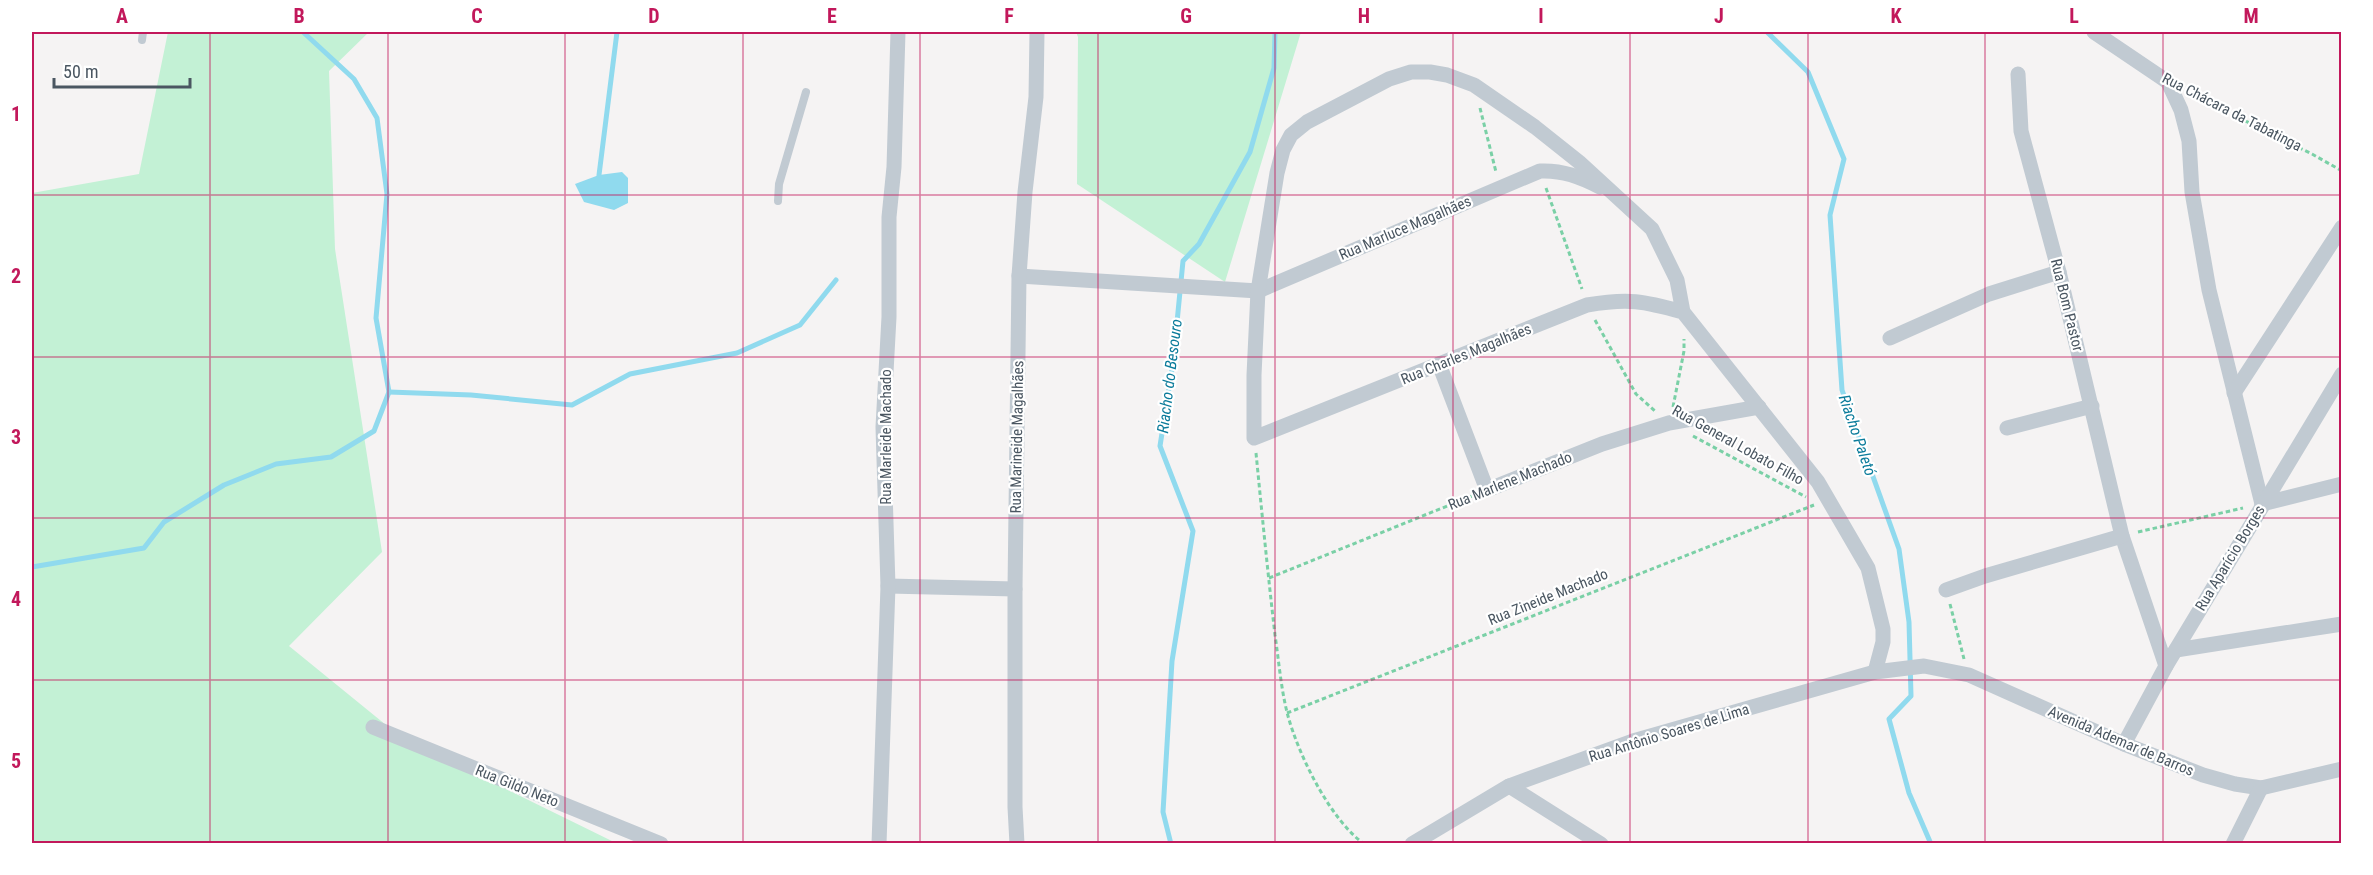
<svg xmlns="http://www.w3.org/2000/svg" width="2373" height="875" font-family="'Roboto Condensed',sans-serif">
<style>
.green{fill:#c3f1d5}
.water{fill:#90daee}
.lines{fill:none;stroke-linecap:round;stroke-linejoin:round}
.stream{stroke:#90daee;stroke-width:5}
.path{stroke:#7ad0a6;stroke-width:3;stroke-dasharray:4.5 3;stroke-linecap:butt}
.service{stroke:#c1cad2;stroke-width:8}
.minor{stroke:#c1cad2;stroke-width:15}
.grid{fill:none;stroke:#c2185b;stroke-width:1.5;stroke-opacity:0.55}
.labels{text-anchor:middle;stroke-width:4.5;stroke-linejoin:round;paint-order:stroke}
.street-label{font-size:15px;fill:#4a5661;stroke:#fff}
.water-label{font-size:16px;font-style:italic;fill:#0c7c9b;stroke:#fff}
.neatline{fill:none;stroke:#c2185b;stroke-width:2}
.grid-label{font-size:20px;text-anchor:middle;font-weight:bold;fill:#c2185b}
</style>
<rect width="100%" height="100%" fill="#f5f3f3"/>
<g class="green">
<polygon points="168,32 369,32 329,71 335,249 382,552 289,646 402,738 616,843 32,844 32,193 139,174"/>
<polygon points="1076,32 1301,32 1225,282 1077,184 1078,37"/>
</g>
<polygon class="water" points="622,172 628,178 628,203 614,210 584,202 575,184 599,175"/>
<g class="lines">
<g class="stream">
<polyline points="1767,32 1808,72 1844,159 1830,215 1842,390 1899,549 1909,622 1911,696 1889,719 1909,793 1931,844"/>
<polyline points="599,175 617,32"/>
<polyline points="389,392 471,395 572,405 630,374 737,353 800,325 836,280"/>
<polyline points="32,567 144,548 164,522 224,485 276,464 331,457 374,431 389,392 376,318 387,194 377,118 354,79 303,32"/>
<polyline points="1171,844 1163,812 1172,661 1193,531 1160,446 1173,363 1183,261 1199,244 1250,152 1274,68 1275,32"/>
</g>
<g class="path">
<polyline points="2191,94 2312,154 2342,171"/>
<polyline points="1480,108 1496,172"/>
<polyline points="1546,188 1582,289"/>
<polyline points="1595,320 1636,394 1655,411"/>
<polyline points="1673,407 1684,351 1684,339"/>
<polyline points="1693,436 1806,497"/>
<path d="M1256,453c6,61 12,122 19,182 4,27 6,55 13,81 11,40 42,103 76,128"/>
<polyline points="2138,532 2243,508"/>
<polyline points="1269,578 1472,496"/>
<polyline points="1950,604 1964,659"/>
<polyline points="1287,713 1814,505"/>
</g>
<g class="service">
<polyline points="142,40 143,32"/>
<polyline points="778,201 779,184 806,92"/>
</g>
<g class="minor">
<polyline points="2094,32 2168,82 2181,110 2189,141 2192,192 2209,290 2262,504"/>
<polyline points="2018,74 2021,131 2059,272 2122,536 2166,666"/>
<path d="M1019,276l239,15 282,-120c23,-1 40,6 60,16"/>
<path d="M1683,312c-40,-11 -54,-14 -96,-7l-333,133v-63l4,-84 19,-118 6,-23 8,-15 16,-13 82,-43 22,-7h19l17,3 27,10 61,42 44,35 73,67 25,51 6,32 135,170 50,86 15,61v13l-8,30"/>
<polyline points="1890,338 1989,294 2059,272"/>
<polyline points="1439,364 1487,490 1602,444 1669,423 1759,407"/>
<polyline points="2234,393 2342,227"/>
<polyline points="2007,428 2092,406"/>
<polyline points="2262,504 2342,484"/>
<polyline points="888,586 1015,589"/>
<polyline points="1946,590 1985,576 2122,536"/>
<polyline points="2176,650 2342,624"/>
<polyline points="373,727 661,844"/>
<polyline points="2124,744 2166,666 2342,374"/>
<polyline points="1509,786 1601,844"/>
<polyline points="879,844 888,586 883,427 889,317 889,217 894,167 898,32"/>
<polyline points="1017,844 1015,807 1015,589 1019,276 1025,192 1036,97 1037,32"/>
<polyline points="1412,844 1509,786 1633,741 1875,672 1924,666 1969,675 2124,744 2203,775 2235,784 2261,788 2342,769"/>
<polyline points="2233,844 2261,788"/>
</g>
</g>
<path class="grid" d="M210,32v812M388,32v812M565,32v812M743,32v812M920,32v812M1098,32v812M1275,32v812M1453,32v812M1630,32v812M1808,32v812M1985,32v812M2163,32v812M32,195h2310M32,357h2310M32,518h2310M32,680h2310"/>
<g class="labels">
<g class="street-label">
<text transform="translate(2232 112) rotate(27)" y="5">Rua Chácara da Tabatinga</text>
<text transform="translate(1405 228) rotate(-23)" y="5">Rua Marluce Magalhães</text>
<text transform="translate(2067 305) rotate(76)" y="5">Rua Bom Pastor</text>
<text transform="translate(1466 354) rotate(-22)" y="5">Rua Charles Magalhães</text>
<text transform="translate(886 437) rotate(-90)" y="5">Rua Marleide Machado</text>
<text transform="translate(1017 437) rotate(-89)" y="5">Rua Marineide Magalhães</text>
<text transform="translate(1738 445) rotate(29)" y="5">Rua General Lobato Filho</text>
<text transform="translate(1510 481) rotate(-22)" y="5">Rua Marlene Machado</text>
<text transform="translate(2230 558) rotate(-59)" y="5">Rua Aparício Borges</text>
<text transform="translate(1548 597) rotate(-22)" y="5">Rua Zineide Machado</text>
<text transform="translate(1669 733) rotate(-17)" y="5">Rua Antônio Soares de Lima</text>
<text transform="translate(2121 741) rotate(23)" y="5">Avenida Ademar de Barros</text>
<text transform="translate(517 786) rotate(22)" y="5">Rua Gildo Neto</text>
</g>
<g class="water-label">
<text transform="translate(1169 376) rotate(-83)" y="6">Riacho do Besouro</text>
<text transform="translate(1858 435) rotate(71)" y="6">Riacho Paletó</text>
</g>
</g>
<rect width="2373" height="875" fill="none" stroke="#ffffff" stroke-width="66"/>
<path d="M54 78v9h136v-9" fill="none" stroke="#4a5661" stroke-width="3"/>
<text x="63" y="78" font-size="18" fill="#4a5661" stroke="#ffffff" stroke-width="4.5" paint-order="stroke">50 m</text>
<rect x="33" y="33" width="2307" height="809" class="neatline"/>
<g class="grid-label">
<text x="122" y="23">A</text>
<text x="299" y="23">B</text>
<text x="477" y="23">C</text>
<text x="654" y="23">D</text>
<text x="832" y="23">E</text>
<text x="1009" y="23">F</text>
<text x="1186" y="23">G</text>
<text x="1364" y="23">H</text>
<text x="1541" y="23">I</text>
<text x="1719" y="23">J</text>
<text x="1896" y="23">K</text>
<text x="2074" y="23">L</text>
<text x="2251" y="23">M</text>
<text x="16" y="121">1</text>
<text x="16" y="283">2</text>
<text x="16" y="444">3</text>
<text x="16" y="606">4</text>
<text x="16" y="768">5</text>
</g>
</svg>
